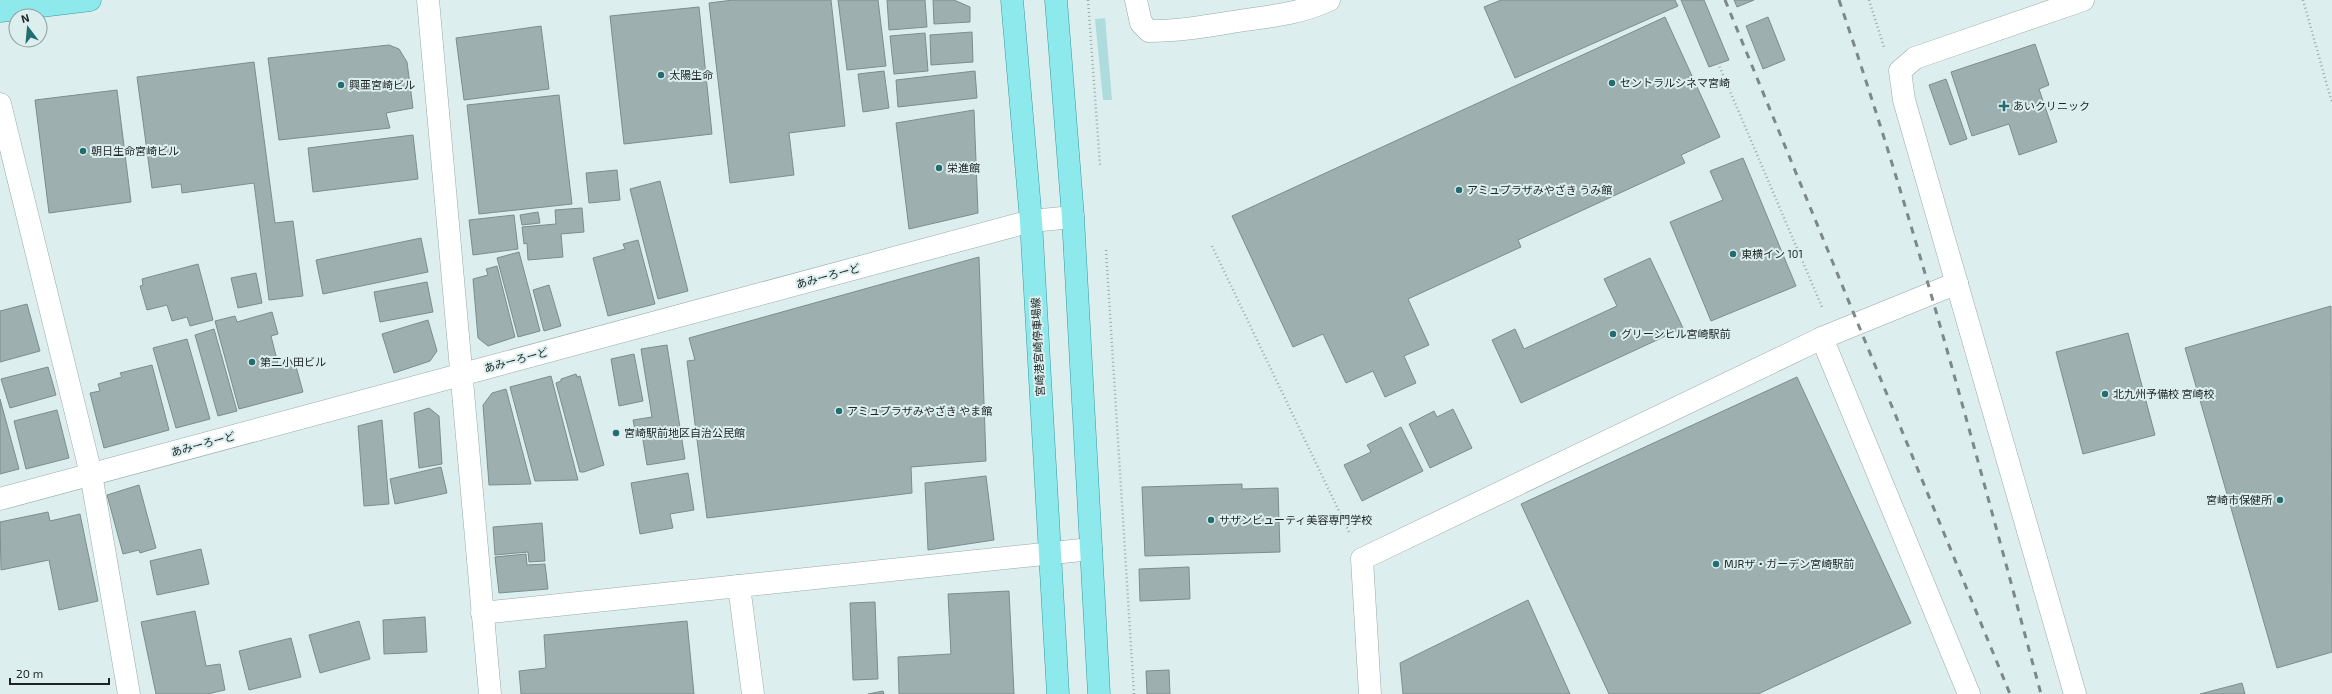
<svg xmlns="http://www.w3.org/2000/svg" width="2332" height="694" font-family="'Exo 2','Noto Sans JP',sans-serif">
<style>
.green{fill:#aedbdc}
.building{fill:#9eafaf;stroke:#7c8d8d}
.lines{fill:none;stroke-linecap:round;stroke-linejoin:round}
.minor-casing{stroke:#98a9a9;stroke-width:23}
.major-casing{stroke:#359a9e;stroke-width:23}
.path{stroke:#9caaaa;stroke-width:2.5;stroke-dasharray:1 3;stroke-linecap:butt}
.minor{stroke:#fff;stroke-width:22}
.major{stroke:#8ee9ec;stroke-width:22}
.rail{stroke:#7d8989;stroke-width:3;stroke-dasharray:7 7;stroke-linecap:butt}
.poi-dot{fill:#216d70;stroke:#dceeee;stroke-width:1.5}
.labels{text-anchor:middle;stroke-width:4;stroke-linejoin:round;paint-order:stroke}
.poi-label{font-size:11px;fill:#1c2323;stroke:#dceeee;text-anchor:start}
.street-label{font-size:11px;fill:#1c2323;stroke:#dceeee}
</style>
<rect width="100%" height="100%" fill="#dceeee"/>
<polygon class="green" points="1105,18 1112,100 1103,100 1095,19"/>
<g class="building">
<polygon points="733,0 831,0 845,126 789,133 794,175 730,183 709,3"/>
<polygon points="838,0 878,0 886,66 847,70"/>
<polygon points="887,0 925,0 927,27 889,30"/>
<polygon points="933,0 954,0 970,7 970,22 934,24"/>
<polygon points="1501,0 1675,0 1678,6 1515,78 1484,7"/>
<polygon points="1681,0 1704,0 1729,60 1709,67"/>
<polygon points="1734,0 1754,0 1737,7"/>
<polygon points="699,7 712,134 624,144 610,16"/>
<polygon points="1665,17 1720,137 1681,155 1685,163 1518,240 1521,247 1408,299 1429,345 1404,356 1416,383 1385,397 1373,371 1346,383 1323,334 1293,347 1232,216"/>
<polygon points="1768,17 1785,60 1763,69 1746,26"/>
<polygon points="541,26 549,89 464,100 456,38"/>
<polygon points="972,32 973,62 931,65 930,35"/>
<polygon points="925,33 928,71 894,74 890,36"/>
<polygon points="2035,44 2049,85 2039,89 2057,142 2019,155 2009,124 1972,136 1951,72"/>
<polygon points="389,45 399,49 407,62 413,108 386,113 390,128 279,140 268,58"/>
<polygon points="254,62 275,223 293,221 303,296 269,300 254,183 182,193 181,184 152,188 137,77"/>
<polygon points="884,71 889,108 863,112 858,74"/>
<polygon points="975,71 977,98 898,107 896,80"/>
<polygon points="1946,79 1967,139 1950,145 1929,85"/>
<polygon points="117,90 131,202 49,213 35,100"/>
<polygon points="559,95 572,204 479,214 467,105"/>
<polygon points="974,110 978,213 909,229 896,123"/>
<polygon points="413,135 418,179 313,192 308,148"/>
<polygon points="1743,158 1796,286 1711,321 1670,222 1723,200 1710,171"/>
<polygon points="617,170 620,200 589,203 586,173"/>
<polygon points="660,181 688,291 658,299 630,189"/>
<polygon points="582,208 584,232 561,234 563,257 528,260 527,243 524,244 522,227 556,224 555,210"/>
<polygon points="538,212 540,223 522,225 520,215"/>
<polygon points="514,215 518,249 473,255 469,220"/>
<polygon points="421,238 428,272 323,294 316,260"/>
<polygon points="638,240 655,304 608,316 593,258 625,249 623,244"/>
<polygon points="519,252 540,331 518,337 497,258"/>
<polygon points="979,257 986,461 911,467 912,493 707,518 687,361 695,360 689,338"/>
<polygon points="1650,258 1683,328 1521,403 1492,340 1515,329 1524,349 1617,306 1604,279"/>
<polygon points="198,264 213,320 190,326 187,317 172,321 167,305 147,310 140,286 143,285 142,279"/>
<polygon points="497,266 515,337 488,346 478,338 473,279 488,275 486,269"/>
<polygon points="256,273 262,303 238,308 231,278"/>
<polygon points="427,282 433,312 380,322 374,292"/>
<polygon points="549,285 561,326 544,331 533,290"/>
<polygon points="27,304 40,351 0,362 0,311"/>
<polygon points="2331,306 2332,652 2277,668 2185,348"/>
<polygon points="272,312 278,334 271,336 278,364 294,359 303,392 239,409 215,321 235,316 237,322"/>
<polygon points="428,320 437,351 430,361 394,373 382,334"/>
<polygon points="214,329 237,411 218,416 195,335"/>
<polygon points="2128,333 2155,435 2083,454 2056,352"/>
<polygon points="187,339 210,419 176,428 153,348"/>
<polygon points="667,345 685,459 647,465 642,434 636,435 633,420 652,417 641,349"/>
<polygon points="634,354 643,401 619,406 611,359"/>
<polygon points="152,365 169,430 104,448 90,393 100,391 98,384 122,377 120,373"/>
<polygon points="48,367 56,395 10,408 1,379"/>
<polygon points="576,374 577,377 580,376 604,465 584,472 580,472 556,383 561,381 561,379"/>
<polygon points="551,376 578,480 535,481 510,387"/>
<polygon points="1797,377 1911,623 1758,694 1609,694 1521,504"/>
<polygon points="506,389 531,484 489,485 483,405 492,393"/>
<polygon points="0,399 19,469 0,474"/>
<polygon points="429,408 439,416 442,464 419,468 414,413"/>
<polygon points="1453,409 1472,448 1430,468 1409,424 1434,411 1437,417"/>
<polygon points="57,410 69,458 26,469 14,421"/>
<polygon points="382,420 389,504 364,506 358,426"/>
<polygon points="1401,427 1423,471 1362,501 1344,465 1371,452 1367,445"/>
<polygon points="441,467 447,493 395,504 390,479"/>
<polygon points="688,473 694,510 670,514 673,528 640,534 631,483"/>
<polygon points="986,476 994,540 928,550 925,483"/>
<polygon points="1242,484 1242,489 1278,488 1280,552 1145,556 1142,487"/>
<polygon points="139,485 156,548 140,553 139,550 123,554 107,495"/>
<polygon points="48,512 50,521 80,514 98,601 59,610 49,560 1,570 0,522"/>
<polygon points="542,523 545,561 529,562 528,552 495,555 493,527"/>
<polygon points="201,549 209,584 157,595 150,561"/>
<polygon points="526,554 527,565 545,564 548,589 499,593 495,557"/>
<polygon points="1189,567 1190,599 1140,601 1139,569"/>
<polygon points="1009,591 1014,694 899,694 898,657 951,654 948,594"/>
<polygon points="1528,600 1570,694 1403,694 1400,663"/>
<polygon points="875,602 878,679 853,680 850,603"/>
<polygon points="195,611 206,666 220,664 225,690 207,694 156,694 141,622"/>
<polygon points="425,617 427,652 384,654 383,620"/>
<polygon points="359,621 370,659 320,673 309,635"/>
<polygon points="687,621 694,694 521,694 519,671 546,668 544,635"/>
<polygon points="291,638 301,677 249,690 239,651"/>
<polygon points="1169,670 1170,694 1147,694 1146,671"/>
<polygon points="2242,683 2245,694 2200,694"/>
<polygon points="883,691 884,694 868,694"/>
</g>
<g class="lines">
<defs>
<g id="minor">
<polyline points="428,0 490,694"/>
<path d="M1136,0l5,23 8,8c33,0 64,-6 96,-11 28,-4 57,-7 84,-20"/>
<polyline points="0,104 91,474 129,694"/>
<polyline points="1822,338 1969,694"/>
<polyline points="0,499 1031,221 1073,217"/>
<polyline points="739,586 753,694"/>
<polyline points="482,613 1091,549"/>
<polyline points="1370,694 1362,559 1822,338 1957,283"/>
<polyline points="2075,694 1904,100 1900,71 1915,58 2083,0"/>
</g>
<g id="major">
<polyline points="1012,0 1031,221 1058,694"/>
<polyline points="1056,0 1073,217 1099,694"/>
<polyline points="0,11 90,0"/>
</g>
</defs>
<use href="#minor" class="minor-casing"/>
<use href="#major" class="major-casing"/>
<g class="path">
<polyline points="1088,0 1100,165"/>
<polyline points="1869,0 1884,47"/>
<polyline points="2303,0 2332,103"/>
<polyline points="1718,63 1822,307"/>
<polyline points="1212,246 1350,534"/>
<polyline points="1106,250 1134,694"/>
</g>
<use href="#minor" class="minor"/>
<use href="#major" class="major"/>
<g class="rail">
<polyline points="1725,0 2010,694"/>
<path d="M1839,0c78,228 139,461 202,694"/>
</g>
</g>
<g class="poi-dot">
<circle cx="661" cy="75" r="4"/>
<circle cx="1612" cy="83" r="4"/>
<circle cx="341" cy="85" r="4"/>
<path d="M2002 100h4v4h4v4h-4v4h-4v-4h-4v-4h4z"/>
<circle cx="83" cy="151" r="4"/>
<circle cx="939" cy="168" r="4"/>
<circle cx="1459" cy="190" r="4"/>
<circle cx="1733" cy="254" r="4"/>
<circle cx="1613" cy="334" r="4"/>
<circle cx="252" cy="362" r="4"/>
<circle cx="2105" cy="394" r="4"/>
<circle cx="839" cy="411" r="4"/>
<circle cx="616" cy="433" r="4"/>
<circle cx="2280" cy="500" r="4"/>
<circle cx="1211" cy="520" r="4"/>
<circle cx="1716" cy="564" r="4"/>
</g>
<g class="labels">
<g class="poi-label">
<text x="669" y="79">太陽生命</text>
<text x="1620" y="87">セントラルシネマ宮崎</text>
<text x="349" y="89">興亜宮崎ビル</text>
<text x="2013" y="110">あいクリニック</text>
<text x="91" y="155">朝日生命宮崎ビル</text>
<text x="947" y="172">栄進館</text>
<text x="1467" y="194">アミュプラザみやざき うみ館</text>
<text x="1741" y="258">東横イン 101</text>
<text x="1621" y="338">グリーンヒル宮崎駅前</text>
<text x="260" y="366">第二小田ビル</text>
<text x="2113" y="398">北九州予備校 宮崎校</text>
<text x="847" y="415">アミュプラザみやざき やま館</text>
<text x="624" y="437">宮崎駅前地区自治公民館</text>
<text x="2272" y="504" text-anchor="end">宮崎市保健所</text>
<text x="1219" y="524">サザンビューティ美容専門学校</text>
<text x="1724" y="568">MJRザ・ガーデン宮崎駅前</text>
</g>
<g class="street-label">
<text transform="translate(828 276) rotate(-15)" y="4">あみーろーど</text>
<text transform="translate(1038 347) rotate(-93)" y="4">宮崎港宮崎停車場線</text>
<text transform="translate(516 360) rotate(-15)" y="4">あみーろーど</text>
<text transform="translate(203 444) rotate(-15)" y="4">あみーろーど</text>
</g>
</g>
<g transform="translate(28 28) rotate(344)"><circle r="19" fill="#dceeee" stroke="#8f9d9d"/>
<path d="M0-3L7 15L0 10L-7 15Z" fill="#216d70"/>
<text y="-6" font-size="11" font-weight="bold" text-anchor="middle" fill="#1c2323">N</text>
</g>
<path d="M10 678v6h99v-6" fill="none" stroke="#1c2323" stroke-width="2"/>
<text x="16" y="678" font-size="12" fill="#1c2323" stroke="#dceeee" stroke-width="3" paint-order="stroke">20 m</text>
</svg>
